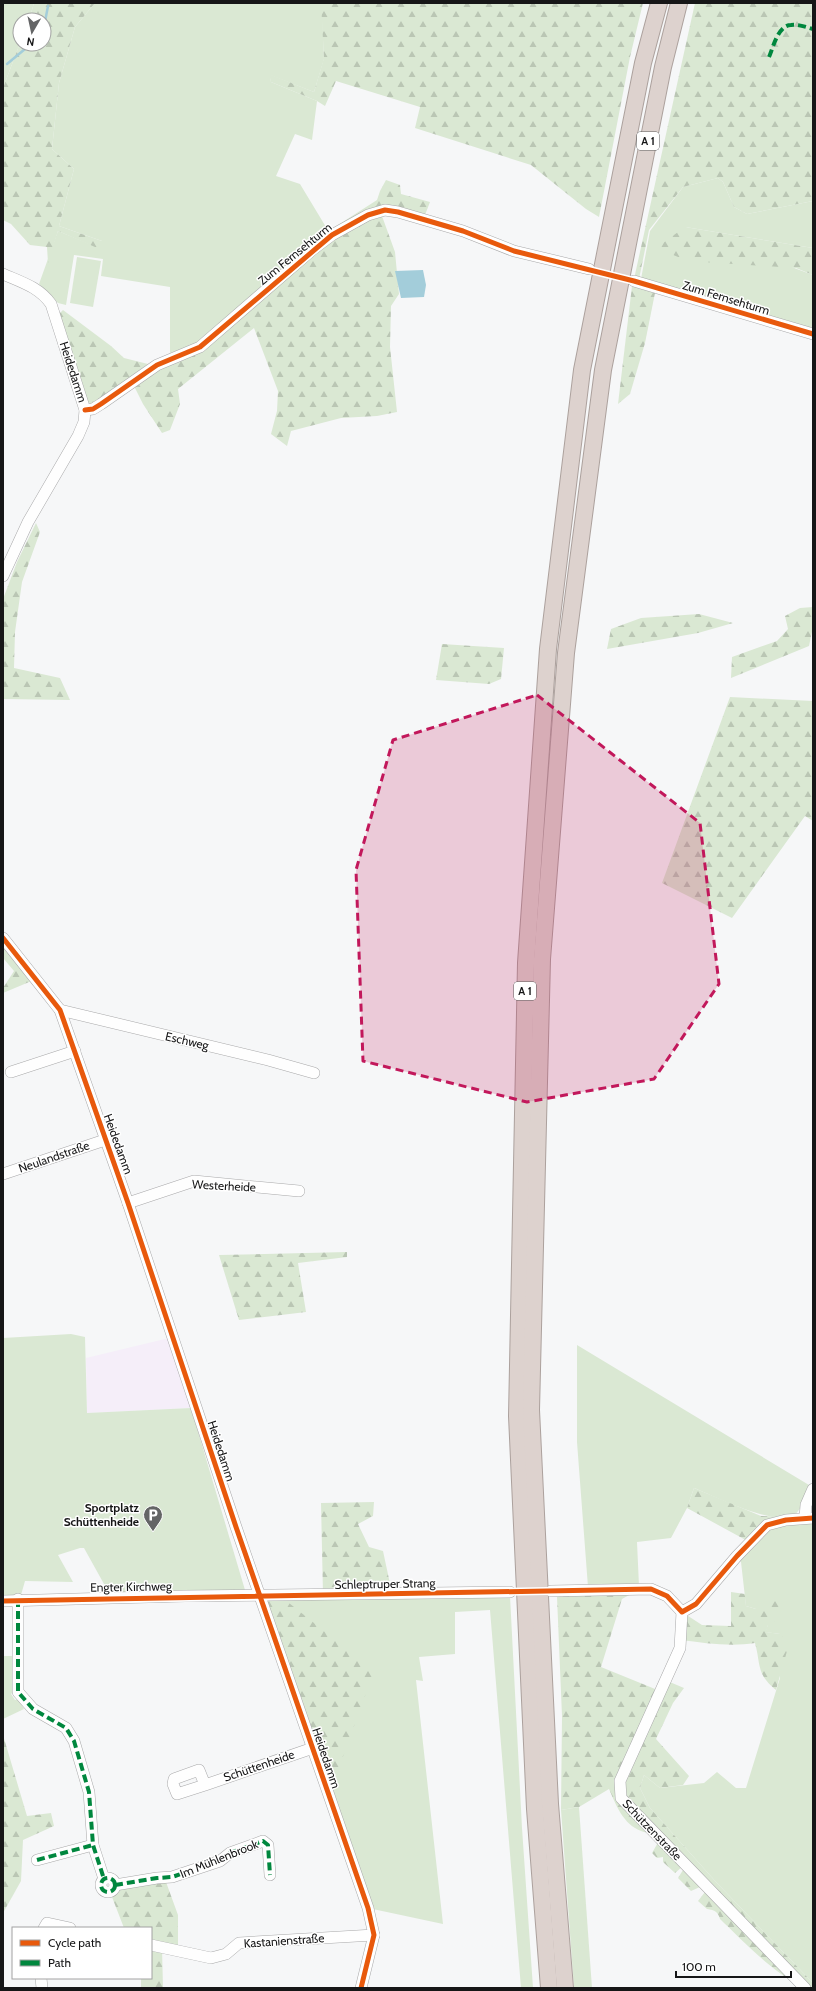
<svg xmlns="http://www.w3.org/2000/svg" width="816" height="1991" font-family="Cabin,sans-serif">
<style>
.commercial{fill:#f5eef9}
.green{fill:#dae8d3}
.forest{fill:url(#forest-firs)}
.water{fill:#a3cdda}
.lines{fill:none;stroke-linecap:round;stroke-linejoin:round}
.stream{stroke:#a3cdda;stroke-width:2.5}
.minor-casing{stroke:#a9a9aa;stroke-width:12}
.highway-casing{stroke:#aca19d;stroke-width:18}
.minor{stroke:#fefefe;stroke-width:11}
.highway{stroke:#ddd2ce;stroke-width:16}
.quiet{stroke:#00873e;stroke-width:4;stroke-dasharray:8 4;stroke-linecap:butt}
.cycleway-casing{stroke:#fff;stroke-width:8}
.cycleway{stroke:#e8590c;stroke-width:5}
.marked{fill:#c2185b;fill-opacity:0.2;stroke:#c2185b;stroke-width:3;stroke-dasharray:8 5;stroke-linejoin:round}
.labels{text-anchor:middle;stroke-width:3;stroke-linejoin:round;paint-order:stroke}
.shield{fill:#fff;stroke:#5c5c5d;stroke-width:1}
.shield-label{font-size:11px;font-weight:bold;fill:#161617}
.street-label{font-size:12px;fill:#161617;stroke:#fff}
.poi-label{font-size:12px;font-weight:bold;fill:#161617;stroke:#fff;text-anchor:end}
</style>
<defs>
<pattern id="forest-firs" width="22" height="20" patternUnits="userSpaceOnUse"><rect width="22" height="20" fill="#dae8d3"/><path d="M5 1l3.5 6h-7zM16 11l3.5 6h-7z" fill="#bac6b4"/></pattern>
</defs>
<rect width="100%" height="100%" fill="#f6f7f8"/>
<polygon class="commercial" points="169,1338 191,1408 87,1413 86,1358"/>
<g class="green">
<polygon points="3,3 34,3 29,20 20,20 20,43 3,88"/>
<polygon points="95,3 321,3 322,5 324,59 314,92 270,75 271,82 317,101 312,140 295,134 276,176 300,184 329,232 200,343 170,353 170,287 101,276 103,259 74,255 66,305 58,303 39,284 58,231 102,249 102,241 59,226 74,169 52,149 59,83 75,27"/>
<polygon points="718,178 723,182 734,207 747,214 813,201 813,248 685,227 813,275 813,331 641,279 650,231 683,187"/>
<polygon points="77,257 101,261 93,307 70,303"/>
<polygon points="71,1334 85,1337 87,1413 191,1408 245,1590 109,1593 84,1548 80,1548 58,1555 73,1582 25,1581 21,1595 3,1597 3,1338"/>
<path d="M577,1345l232,140c-3,9 -7,25 -15,30 -19,12 -80,-19 -100,-27l-7,20 -16,30 -34,4 2,44 -51,1 -11,-145z"/>
<polygon points="813,1522 813,1979 812,1982 716,1882 650,1808 640,1788 644,1775 660,1788 704,1783 717,1772 736,1788 746,1788 780,1678 780,1634 765,1632 768,1625 756,1609 746,1606 741,1562 738,1559 774,1526"/>
<polygon points="510,1596 522,1828 533,1988 521,1988 490,1610 455,1612 455,1654 419,1657 423,1681 416,1680 443,1924 368,1908 329,1795 282,1598"/>
<polygon points="3,1656 14,1656 14,1691 11,1694 15,1700 18,1699 24,1709 3,1719"/>
<polygon points="579,1807 592,1988 574,1988 561,1810"/>
</g>
<g class="forest">
<polygon points="34,3 95,3 75,27 59,83 52,149 74,169 59,226 102,241 102,250 58,231 48,263 47,247 30,245 11,224 3,220 3,88 20,43 44,44 44,20 29,20"/>
<polygon points="321,3 643,3 630,57 599,217 586,209 531,165 415,128 420,107 336,81 325,106 317,101 271,82 269,74 314,92 324,58"/>
<polygon points="695,3 813,3 813,201 747,214 734,207 723,182 718,178 683,187 649,230 639,279 634,279"/>
<polygon points="386,180 400,185 401,194 430,202 425,215 401,209 338,225 377,200 380,191"/>
<polygon points="382,216 395,252 399,294 391,306 390,347 397,412 377,416 341,418 291,431 287,446 271,434 277,411 278,391 254,328 178,389 180,404 170,430 162,433 143,404 134,386 156,370 202,350 334,238 354,224"/>
<polygon points="685,227 813,248 813,275 796,268 688,261 656,248"/>
<polygon points="632,286 655,293 645,343 630,394 618,404"/>
<polygon points="63,310 111,346 124,358 148,364 96,403 91,404 87,401 59,314"/>
<polygon points="36,523 40,532 22,582 15,632 14,668 60,678 70,700 3,699 3,599 17,562"/>
<polygon points="813,607 813,627 809,646 731,678 732,657 777,641 788,629 785,616 800,608"/>
<polygon points="699,614 733,623 698,633 607,649 611,629 641,618"/>
<polygon points="442,644 504,648 501,679 489,684 436,680"/>
<polygon points="730,697 813,701 813,821 805,816 732,918 662,883"/>
<polygon points="3,944 34,980 3,993 3,988 14,971 3,958"/>
<polygon points="347,1252 347,1257 298,1263 306,1312 239,1320 219,1255"/>
<polygon points="694,1488 761,1516 787,1517 753,1544 687,1508"/>
<polygon points="374,1502 373,1516 358,1524 369,1547 383,1551 392,1593 323,1595 321,1503"/>
<path d="M640,1589l-18,10 -21,68 59,24 5,-11 19,8 -11,15 -17,36 33,37 -6,9 -23,3 -16,-13 -4,13 10,20 66,74 96,100 1,-3v9c-26,0 -73,-50 -93,-69 -2,-7 -5,-9 -13,-10l-9,-8 7,-9 -5,-5 -9,4 -13,-13 5,-8 -1,-3 -7,6 -12,-11v-5l-6,1 -5,-5 8,-14c-6,-7 -11,-5 -19,-8 -18,-7 -25,-26 -32,-42l-30,18 -18,3 1,-94 -5,-119 13,-7z"/>
<path d="M731,1592l14,2 1,12 10,3 7,-7 15,-1 3,16 -13,8 -2,7 14,2 9,10 -13,46c-20,-16 -15,-25 -21,-47 -25,4 -49,0 -75,-3l2,-28 20,13 29,1z"/>
<polygon points="279,1595 374,1671 329,1795 260,1596"/>
<polygon points="3,1735 27,1816 51,1813 54,1826 23,1840 21,1881 3,1913"/>
<polygon points="166,1882 178,1915 178,1945 163,1946 151,1943 151,1928 124,1928 112,1897 118,1890"/>
<polygon points="151,1945 162,1948 163,1988 141,1988 141,1978 151,1978"/>
</g>
<polygon class="water" points="423,270 426,285 424,297 401,298 395,271"/>
<g class="lines">
<g class="stream">
<polyline points="44,27 48,6"/>
<polyline points="7,64 31,44"/>
</g>
<defs>
<g id="minor">
<path d="M3,274c18,8 36,13 48,30l34,106 -1,12 -6,14 -50,86 -25,54"/>
<polyline points="634,281 813,334"/>
<polyline points="85,410 93,409 101,404 157,365 200,347 312,250 332,235 368,215 385,210 398,212 463,231 514,251 589,269"/>
<polyline points="3,938 60,1010 128,1203 236,1527 368,1908 374,1935 361,1988"/>
<polyline points="60,1010 268,1060 314,1073"/>
<polyline points="11,1072 75,1051"/>
<polyline points="3,1174 105,1140"/>
<polyline points="128,1203 194,1181 299,1191"/>
<polyline points="805,1518 806,1505 813,1489"/>
<polyline points="551,1591 651,1589 667,1596 682,1612"/>
<polyline points="18,1599 18,1692 33,1709 66,1728 74,1741 89,1792 93,1845 104,1879"/>
<polyline points="3,1601 185,1596 510,1592"/>
<polyline points="682,1612 680,1648 620,1781 621,1798 805,1988"/>
<polyline points="682,1612 696,1604 737,1556 767,1525 786,1520 813,1518"/>
<polyline points="205,1785 177,1794 173,1784 174,1779 199,1770 205,1785 313,1748"/>
<polyline points="37,1860 93,1845"/>
<circle cx="108" cy="1885" r="7"/>
<polyline points="115,1885 157,1878 172,1877 220,1861 230,1853 263,1841 268,1845 270,1875"/>
<polyline points="44,1928 47,1923 70,1928"/>
<polyline points="151,1945 211,1958 226,1954 239,1943 374,1935"/>
<polyline points="41,1978 42,1988"/>
</g>
<g id="highway">
<polyline points="549,1988 535,1809 517,1416 526,963 548,649 582,370 643,63 659,3"/>
<polyline points="565,1988 550,1804 531,1410 542,959 566,653 603,370 663,67 679,3"/>
</g>
</defs>
<use href="#minor" class="minor-casing"/>
<use href="#highway" class="highway-casing"/>
<use href="#minor" class="minor"/>
<use href="#highway" class="highway"/>
<g class="quiet">
<path d="M769,57c4,-9 9,-32 22,-32 7,-1 15,2 22,4"/>
<polyline points="18,1599 18,1692 33,1709 66,1728 74,1741 89,1792 93,1845 104,1879"/>
<polyline points="37,1860 93,1845"/>
<circle cx="108" cy="1885" r="7"/>
<polyline points="115,1885 157,1878 172,1877 220,1861 230,1853 263,1841 268,1845 270,1875"/>
</g>
<defs>
<g id="cycleway">
<polyline points="85,410 93,409 101,404 157,365 200,347 332,235 368,215 385,210 398,212 463,231 514,251 634,281 813,334"/>
<polyline points="3,938 60,1010 128,1203 236,1527 368,1908 374,1935 361,1988"/>
<polyline points="3,1601 651,1589 667,1596 682,1612 696,1604 737,1556 767,1525 786,1520 813,1518"/>
</g>
</defs>
<use href="#cycleway" class="cycleway-casing"/>
<use href="#cycleway" class="cycleway"/>
</g>
<path class="marked" d="M537,695l163,128 19,161 -65,95 -127,23 -164,-41 -7,-191 37,-130z"/>
<defs>
<symbol id="parking-pin" viewBox="-11 -11 22 30"><path d="M0 17L-7.5 6A9.5 9.5 0 1 1 7.5 6Z" fill="#646566" stroke="#fff"/><path d="M-3.5-5.5H1a3.5 3.5 0 0 1 0 7H-1V5.5H-3.5ZM-1-3.4V-.6H.8a1.4 1.4 0 0 0 0-2.8Z" fill="#fff"/></symbol>
</defs>
<g fill-rule="evenodd">
<use href="#parking-pin" x="142" y="1504" width="22" height="30"/>
</g>
<g class="labels">
<g class="shield">
<rect x="637" y="132" width="22" height="18" rx="3"/>
<rect x="514" y="982" width="22" height="18" rx="3"/>
</g>
<g class="shield-label">
<text x="648" y="145">A 1</text>
<text x="525" y="995">A 1</text>
</g>
<g class="street-label">
<text transform="translate(295 254) rotate(-39)" y="4">Zum Fernsehturm</text>
<text transform="translate(726 298) rotate(17)" y="4">Zum Fernsehturm</text>
<text transform="translate(73 372) rotate(72)" y="4">Heidedamm</text>
<text transform="translate(187 1041) rotate(13)" y="4">Eschweg</text>
<text transform="translate(118 1144) rotate(70)" y="4">Heidedamm</text>
<text transform="translate(54 1157) rotate(-19)" y="4">Neulandstraße</text>
<text transform="translate(224 1186) rotate(3)" y="4">Westerheide</text>
<text transform="translate(221 1451) rotate(72)" y="4">Heidedamm</text>
<text transform="translate(385 1584) rotate(-1)" y="4">Schleptruper Strang</text>
<text transform="translate(131 1587) rotate(-1)" y="4">Engter Kirchweg</text>
<text transform="translate(326 1758) rotate(71)" y="4">Heidedamm</text>
<text transform="translate(259 1766) rotate(-19)" y="4">Schüttenheide</text>
<text transform="translate(652 1830) rotate(46)" y="4">Schützenstraße</text>
<text transform="translate(219 1859) rotate(-22)" y="4">Im Mühlenbrook</text>
<text transform="translate(284 1941) rotate(-4)" y="4">Kastanienstraße</text>
</g>
<g class="poi-label">
<text x="139" y="1512">Sportplatz<tspan x="139" dy="14">Schüttenheide</tspan></text>
</g>
</g>
<rect width="816" height="1991" fill="none" stroke="#161617" stroke-width="8"/>
<rect x="12" y="1927" width="140" height="52" fill="#ffffff" stroke="#a2a2a2"/>
<rect x="20" y="1940" width="20" height="6" fill="#e8590c" stroke="#a2a2a2"/>
<text x="48" y="1947" font-size="12" fill="#161617">Cycle path</text>
<rect x="20" y="1960" width="20" height="6" fill="#00873e" stroke="#a2a2a2"/>
<text x="48" y="1967" font-size="12" fill="#161617">Path</text>
<g transform="translate(32 32) rotate(189)"><circle r="19" fill="#ffffff" stroke="#a2a2a2"/>
<path d="M0-3L7 15L0 10L-7 15Z" fill="#646566"/>
<text y="-6" font-size="11" font-weight="bold" text-anchor="middle" fill="#161617">N</text>
</g>
<path d="M676 1971v6h115v-6" fill="none" stroke="#161617" stroke-width="2"/>
<text x="682" y="1971" font-size="12" fill="#161617" stroke="#ffffff" stroke-width="3" paint-order="stroke">100 m</text>
</svg>
